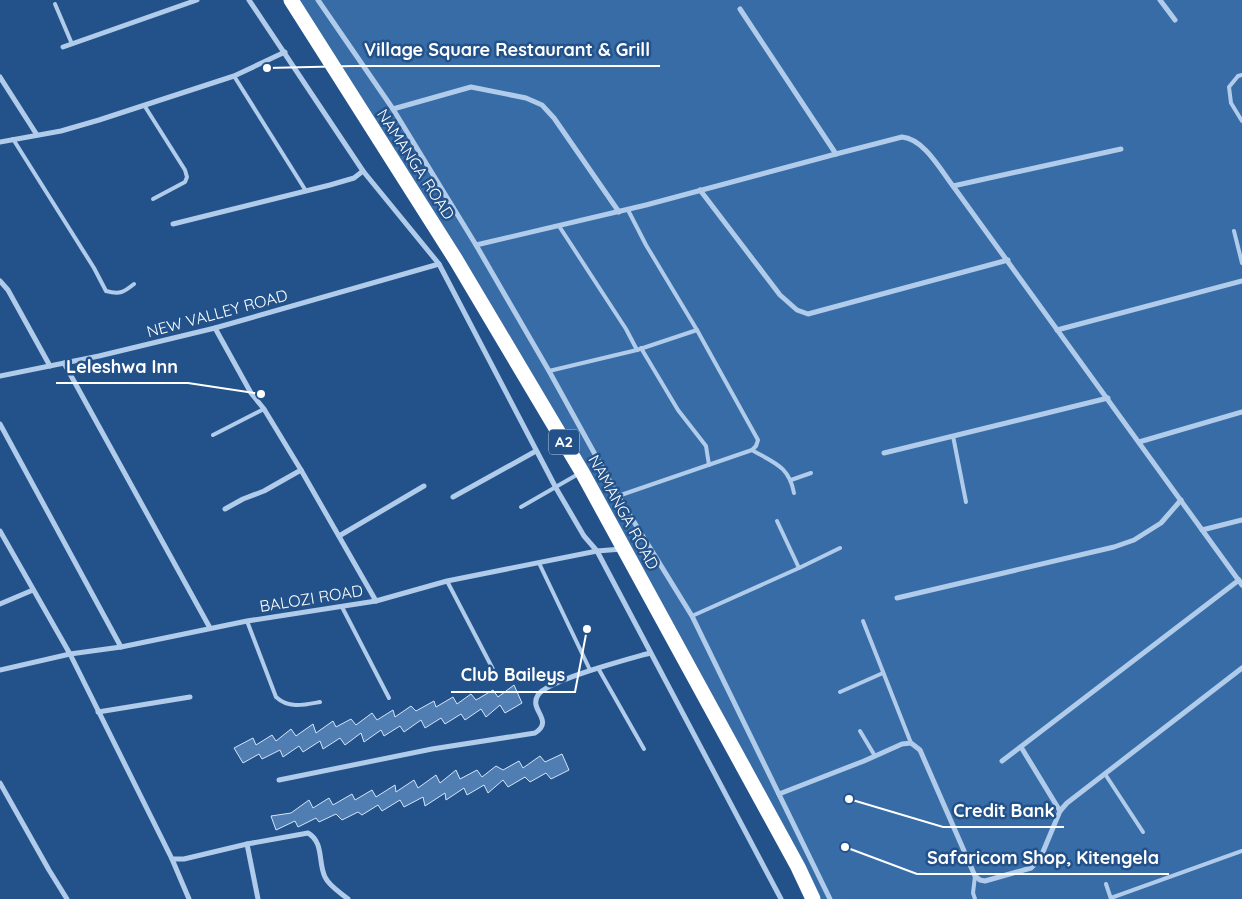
<svg xmlns="http://www.w3.org/2000/svg" width="1242" height="899" font-family="Quicksand,sans-serif">
<style>
.green{fill:#376ca7}
.building{fill:#507eb3;stroke:#d5e5f8}
.lines{fill:none;stroke-linecap:round;stroke-linejoin:round}
.lane{stroke:#b0ccea;stroke-width:4}
.street{stroke:#b0ccea;stroke-width:5}
.highway{stroke:#fff;stroke-width:15}
.labels{text-anchor:middle;stroke-width:5;stroke-linejoin:round;paint-order:stroke}
.shield{fill:#23528a;stroke:#bdcbdc;stroke-width:1}
.shield-label{font-size:15px;font-weight:bold;fill:#fff}
.street-label{font-size:16px;fill:#fff;stroke:#23528a}
.leader{fill:none;stroke:#fff;stroke-width:2}
.callout-dot{fill:#fff;stroke:#23528a;stroke-width:2}
.callout-label{font-size:18px;text-anchor:middle;font-weight:bold;fill:#fff;stroke:#23528a;stroke-width:5;stroke-linejoin:round;paint-order:stroke}
</style>
<rect width="100%" height="100%" fill="#23528a"/>
<polygon class="green" points="291,0 1242,0 1242,899 816,899 625,549"/>
<g class="building">
<polygon points="514,685 522,703 505,713 500,705 486,717 481,709 465,720 461,714 445,724 441,718 425,728 421,720 404,732 400,726 384,736 381,730 364,742 361,733 345,745 340,738 323,749 320,741 303,752 299,746 283,757 280,750 262,759 259,754 243,763 234,748 253,738 256,745 272,735 276,741 291,729 296,736 313,724 316,733 333,721 336,727 351,719 356,725 372,713 377,720 393,710 395,717 411,706 416,711 434,701 436,707 453,697 457,704 471,694 476,700 493,690 498,697"/>
<polygon points="562,754 569,770 551,779 546,773 530,782 525,777 508,787 503,780 488,793 484,785 467,795 464,788 446,800 445,793 425,806 423,797 404,807 400,800 382,811 378,805 362,815 358,812 342,820 336,814 319,822 316,818 298,827 295,821 276,830 271,816 291,813 309,800 313,808 329,798 333,805 352,794 355,800 372,790 376,797 395,785 396,792 414,780 418,788 436,775 440,783 456,770 460,779 477,770 482,777 496,766 503,770 519,761 523,768 540,756 545,762"/>
</g>
<g class="lines">
<g class="lane">
<polyline points="55,4 72,44"/>
<polyline points="1242,75 1238,76 1229,87 1231,103 1242,121"/>
<polyline points="234,76 306,191"/>
<polyline points="144,105 185,170 187,177 185,182 153,199"/>
<path d="M13,139l81,129 12,23c14,4 18,1 28,-7"/>
<polyline points="628,210 646,245 697,330"/>
<polyline points="559,226 626,329 637,350"/>
<polyline points="1234,231 1242,263"/>
<polyline points="641,348 678,410 706,446 709,465"/>
<polyline points="549,371 637,350 697,330 758,440 756,446 752,450 618,496"/>
<polyline points="213,435 264,409"/>
<polyline points="953,436 966,502"/>
<path d="M752,450c22,13 37,16 42,43"/>
<polyline points="791,480 811,473"/>
<polyline points="521,507 580,473"/>
<polyline points="777,521 799,568"/>
<polyline points="539,563 590,670"/>
<polyline points="447,581 496,675"/>
<polyline points="342,607 389,698"/>
<polyline points="692,616 799,568 840,548"/>
<path d="M247,621l29,76c13,12 28,8 44,5"/>
<polyline points="863,621 911,743"/>
<polyline points="598,668 644,749"/>
<polyline points="840,692 883,673"/>
<polyline points="860,731 875,756"/>
<polyline points="1105,774 1143,832"/>
<polyline points="1106,884 1111,899"/>
<polyline points="1111,898 1242,851"/>
<polyline points="975,899 973,893 975,876"/>
</g>
<g class="street">
<polyline points="249,0 363,171 439,264 556,488 584,536 597,551 781,899"/>
<polyline points="318,0 393,109 476,245 549,371 618,496 692,616 830,899"/>
<polyline points="1160,0 1175,20"/>
<polyline points="740,9 836,154"/>
<polyline points="63,47 197,0"/>
<polyline points="0,77 37,135"/>
<polyline points="393,109 471,87 526,98 542,105 554,118 619,212"/>
<polyline points="0,142 61,131 99,120 234,76 285,52"/>
<polyline points="953,186 1242,585"/>
<polyline points="700,190 780,295 797,310 808,314 1008,260"/>
<polyline points="173,224 330,185 354,178 363,171"/>
<path d="M476,245l170,-40 190,-51 66,-17c22,2 38,32 51,49l168,-37"/>
<polyline points="0,281 8,290 50,366"/>
<polyline points="215,328 251,393 264,409 301,470 264,491 243,499 225,509"/>
<polyline points="1057,330 1242,281"/>
<polyline points="64,363 210,628"/>
<polyline points="0,376 99,356 215,328 439,264"/>
<polyline points="0,424 121,647"/>
<polyline points="1139,442 1242,412"/>
<polyline points="884,453 1108,398"/>
<polyline points="301,470 376,601"/>
<polyline points="453,497 536,451"/>
<polyline points="1202,530 1242,520"/>
<path d="M0,531l70,123 102,205h12l63,-15 61,-11c16,9 10,30 17,44 4,9 16,16 23,22"/>
<polyline points="339,536 424,486"/>
<polyline points="897,598 1114,547 1134,540 1161,523 1181,500"/>
<polyline points="0,604 33,590"/>
<polyline points="0,670 70,654 121,647 247,621 376,601 447,581 597,551 622,549"/>
<polyline points="98,712 190,697"/>
<polyline points="1021,747 1060,811"/>
<polyline points="1002,761 1239,580"/>
<path d="M279,780l153,-31 103,-16c20,-13 -7,-23 3,-38 10,-15 91,-36 112,-42"/>
<polyline points="0,783 49,870 67,899"/>
<polyline points="779,794 864,761 902,744 911,743 920,750 975,876 980,880 985,881 1031,868 1040,859 1060,811 1067,803 1242,668"/>
<polyline points="247,844 258,899"/>
<polyline points="172,859 189,899"/>
</g>
<polyline class="highway" points="291,0 456,260 582,472 798,867 813,899"/>
</g>
<g class="labels">
<rect class="shield" x="549" y="429.5" width="30" height="25" rx="4"/>
<g class="shield-label">
<text x="564" y="447">A2</text>
</g>
<g class="street-label">
<text transform="translate(416 164) rotate(57)" y="6">NAMANGA ROAD</text>
<text transform="translate(217 313) rotate(-15)" y="6">NEW VALLEY ROAD</text>
<text transform="translate(624 512) rotate(61)" y="6">NAMANGA ROAD</text>
<text transform="translate(311 598) rotate(-9)" y="6">BALOZI ROAD</text>
</g>
</g>
<path class="leader" d="M267 68L354 66H660M261 394L188 383H56M587 629L575 692H451M849 799L943 827H1064M845 847L917 874H1169"/>
<g class="callout-dot">
<circle cx="267" cy="68" r="5"/>
<circle cx="261" cy="394" r="5"/>
<circle cx="587" cy="629" r="5"/>
<circle cx="849" cy="799" r="5"/>
<circle cx="845" cy="847" r="5"/>
</g>
<g class="callout-label">
<text x="507" y="56">Village Square Restaurant &amp; Grill</text>
<text x="122" y="373">Leleshwa Inn</text>
<text x="513" y="681">Club Baileys</text>
<text x="1004" y="817">Credit Bank</text>
<text x="1043" y="864">Safaricom Shop, Kitengela</text>
</g>
</svg>
